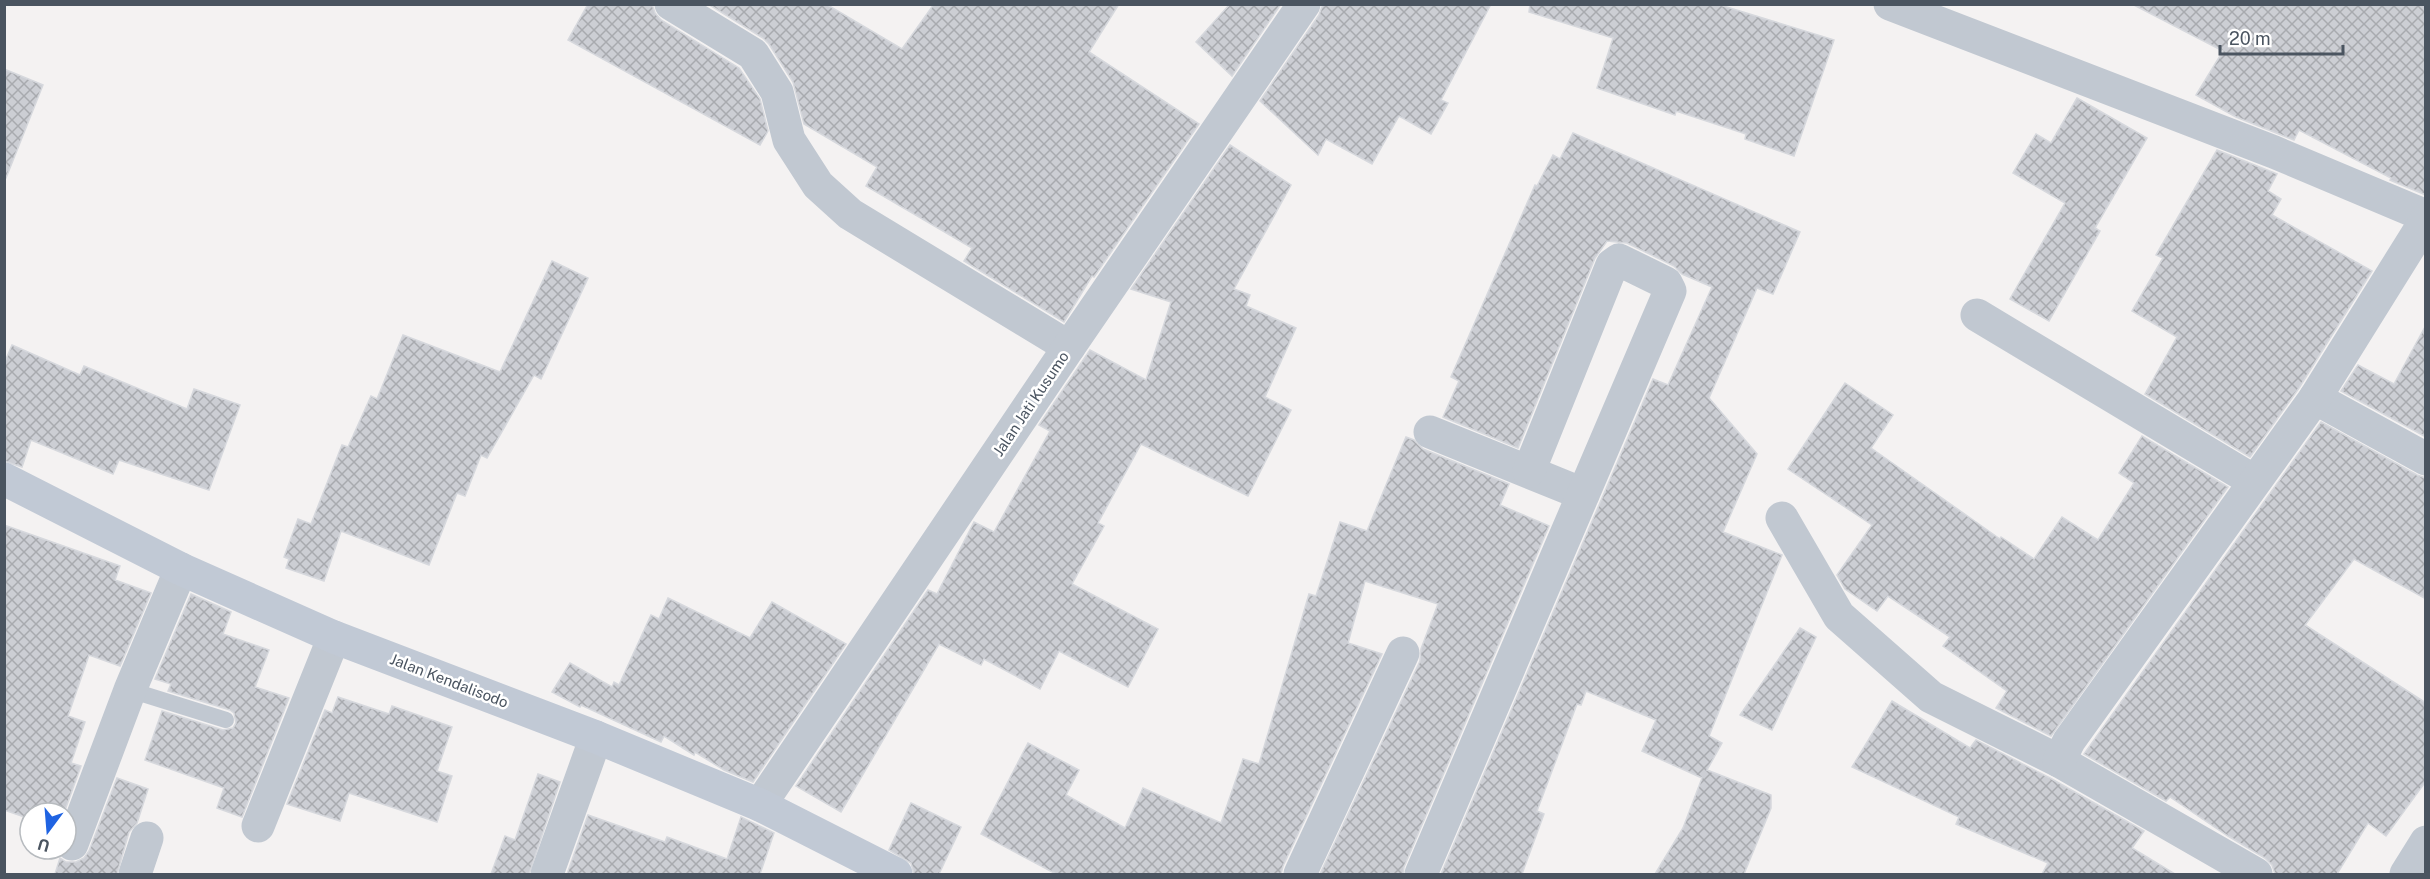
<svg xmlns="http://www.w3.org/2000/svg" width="2430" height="879" font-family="'Public Sans',sans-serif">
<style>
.building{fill:url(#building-cross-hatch);stroke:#d6d8dd;stroke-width:1.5}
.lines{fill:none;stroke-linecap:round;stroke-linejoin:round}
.lane{stroke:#c1c8d1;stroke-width:16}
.street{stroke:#c1c8d1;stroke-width:33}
.secondary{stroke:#c1c9d5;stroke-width:33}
.labels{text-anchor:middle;stroke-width:5;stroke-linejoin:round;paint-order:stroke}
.street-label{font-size:15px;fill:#4a5460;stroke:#fff}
</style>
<defs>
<pattern id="building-cross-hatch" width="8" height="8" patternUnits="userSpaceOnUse" patternTransform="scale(1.5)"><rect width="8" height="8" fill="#ccced4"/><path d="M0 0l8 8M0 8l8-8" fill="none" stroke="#a8aaaf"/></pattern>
</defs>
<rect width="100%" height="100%" fill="#f4f2f2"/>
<g class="building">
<polygon points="588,4 652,4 655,13 661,20 739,68 760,99 768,131 760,145 568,40"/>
<polygon points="708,4 826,4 902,49 934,4 1119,4 1089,52 1199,124 1094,277 1092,276 1064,322 964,261 972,248 866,186 877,167 804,124 793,82 769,44 763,38"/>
<polygon points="1230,4 1281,4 1232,76 1196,42"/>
<polygon points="1323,4 1491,4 1441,100 1448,103 1431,134 1399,116 1372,164 1326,139 1318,155 1260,101 1319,15"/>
<polygon points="1530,4 1717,4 1834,40 1794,156 1745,139 1746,134 1676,111 1675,115 1597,88 1613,38 1529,12"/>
<polygon points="2132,4 2426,4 2426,195 2390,180 2391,178 2299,130 2294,140 2236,117 2196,95 2223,51"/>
<polygon points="4,69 43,85 6,178 4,178"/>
<polygon points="2077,98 2147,138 2095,228 2100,231 2049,321 2010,299 2065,203 2013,173 2036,134 2051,143"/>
<polygon points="1573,133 1800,232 1773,294 1757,288 1709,398 1757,454 1723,532 1782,555 1709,736 1722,743 1707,770 1771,795 1771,808 1744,874 1655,874 1683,828 1702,778 1642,751 1656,720 1586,691 1581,705 1577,704 1537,811 1544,814 1522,874 1441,874 1653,379 1668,385 1712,287 1682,274 1674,266 1627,243 1607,241 1595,258 1518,448 1443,417 1459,381 1451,377 1535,185 1537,186 1553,155 1560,159"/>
<polygon points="1230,145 1291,185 1234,289 1250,295 1246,306 1296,328 1265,397 1291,410 1248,496 1141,444 1098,523 1104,526 1072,584 1158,629 1128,687 1059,651 1040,689 984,659 981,665 939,644 841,812 796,786 928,590 937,594 974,522 994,532 1050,431 1039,425 1090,350 1146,380 1171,302 1131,289"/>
<polygon points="2217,150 2277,174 2268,191 2281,199 2272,215 2372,271 2299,388 2250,457 2145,394 2177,337 2132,311 2163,258 2156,255"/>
<polygon points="552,261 588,278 541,379 534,375 487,458 481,455 465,496 457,493 429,565 341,531 324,581 286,568 289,559 284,557 298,519 311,524 342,445 348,447 371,396 377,399 403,335 500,372"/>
<polygon points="2426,325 2426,437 2341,391 2358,365 2394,384"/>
<polygon points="12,345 80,375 84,366 187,409 194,389 240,405 209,490 119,460 113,474 31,440 22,467 4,461 4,364"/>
<polygon points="1845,383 1893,415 1871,448 2000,539 2001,537 2034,559 2062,517 2098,540 2134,483 2119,473 2142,436 2228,487 2051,736 1996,708 2007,691 1943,646 1950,637 1888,596 1877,611 1845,589 1837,575 1872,525 1788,469"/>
<polygon points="2321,422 2417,475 2426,478 2426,599 2354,559 2305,625 2426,703 2426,781 2386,836 2368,823 2337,874 2275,874 2272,865 2265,858 2228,836 2170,797 2166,801 2084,754"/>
<polygon points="1406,437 1414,440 1423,449 1509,484 1500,505 1549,526 1404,867 1403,874 1320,874 1420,661 1421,649 1438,604 1365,581 1348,643 1382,654 1283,866 1281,874 1056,874 981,834 1028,743 1079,770 1066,795 1125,828 1143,788 1221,823 1243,759 1259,764 1309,594 1316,596 1340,522 1367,531"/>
<polygon points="4,525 120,566 115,580 151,593 120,666 89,655 68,716 85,722 71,763 81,766 64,813 30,813 30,819 4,810"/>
<polygon points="191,594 231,612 223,634 269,650 255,687 289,698 242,817 217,808 224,788 145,760 162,711 223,730 233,728 236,723 234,713 230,710 168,691 171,684 155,679"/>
<polygon points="668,598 750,638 772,602 846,644 753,782 724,770 695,752 694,755 664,736 661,742 581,705 580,707 552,692 570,663 612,687 614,682 619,685 651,615 659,619"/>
<polygon points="1800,628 1816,637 1772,730 1740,715"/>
<polygon points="338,697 389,714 392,706 452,727 437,771 452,776 437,822 349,793 340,821 287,804 325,710 332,713"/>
<polygon points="1892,701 1970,748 1976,740 2050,778 2144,831 2132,848 2175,874 2042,874 2048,863 1956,824 1959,817 1852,767"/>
<polygon points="538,774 560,782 529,874 491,874 505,836 515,840"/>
<polygon points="117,778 148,789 137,823 129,832 117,874 55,874 60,858 66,862 76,862 84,858 89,851"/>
<polygon points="911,803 961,827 939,874 914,874 911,863 889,850"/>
<polygon points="588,815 665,842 667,837 727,859 741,817 774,833 760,874 567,874"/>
</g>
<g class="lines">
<polyline class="lane" points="130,690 226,720"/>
<g class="street">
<polyline points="671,4 753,54 777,92 789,140 818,185 850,214 1069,347"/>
<polyline points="1890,4 2274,152 2426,216"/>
<polyline points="1977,315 2254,481"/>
<polyline points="2315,398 2426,459"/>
<polyline points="1430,432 1583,494"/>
<polyline points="1782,518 1839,616 1931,697 2059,761 2256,874"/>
<polyline points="2059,761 2069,741 2315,398 2426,220"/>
<polyline points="760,805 1069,347 1304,4"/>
<polyline points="258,826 334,637"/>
<polyline points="72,844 130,690 181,569"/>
<polyline points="135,874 147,838"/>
<polyline points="547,874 596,737"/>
<polyline points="1300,874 1403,653"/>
<polyline points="1421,874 1670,291 1666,283 1619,260 1612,265 1529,471"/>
<polyline points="2406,874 2426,842"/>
</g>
<polyline class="secondary" points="4,479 181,569 334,637 596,737 760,805 896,874"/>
</g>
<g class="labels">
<g class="street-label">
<text transform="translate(1031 404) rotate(-56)" y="5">Jalan Jati Kusumo</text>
<text transform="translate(449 681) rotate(21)" y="5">Jalan Kendalisodo</text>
</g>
</g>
<rect width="2430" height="879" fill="none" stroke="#4a5460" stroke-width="12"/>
<g transform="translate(48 831) rotate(196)"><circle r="28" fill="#ffffff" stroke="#b7bbbf" stroke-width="1.5"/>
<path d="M0-4.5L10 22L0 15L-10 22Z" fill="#1f63e2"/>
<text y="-9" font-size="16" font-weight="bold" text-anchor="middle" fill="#4a5460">U</text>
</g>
<path d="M2220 45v9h123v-9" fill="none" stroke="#4a5460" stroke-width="3"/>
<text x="2229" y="45" font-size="18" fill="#4a5460" stroke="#ffffff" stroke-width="4.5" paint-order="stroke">20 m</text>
</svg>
